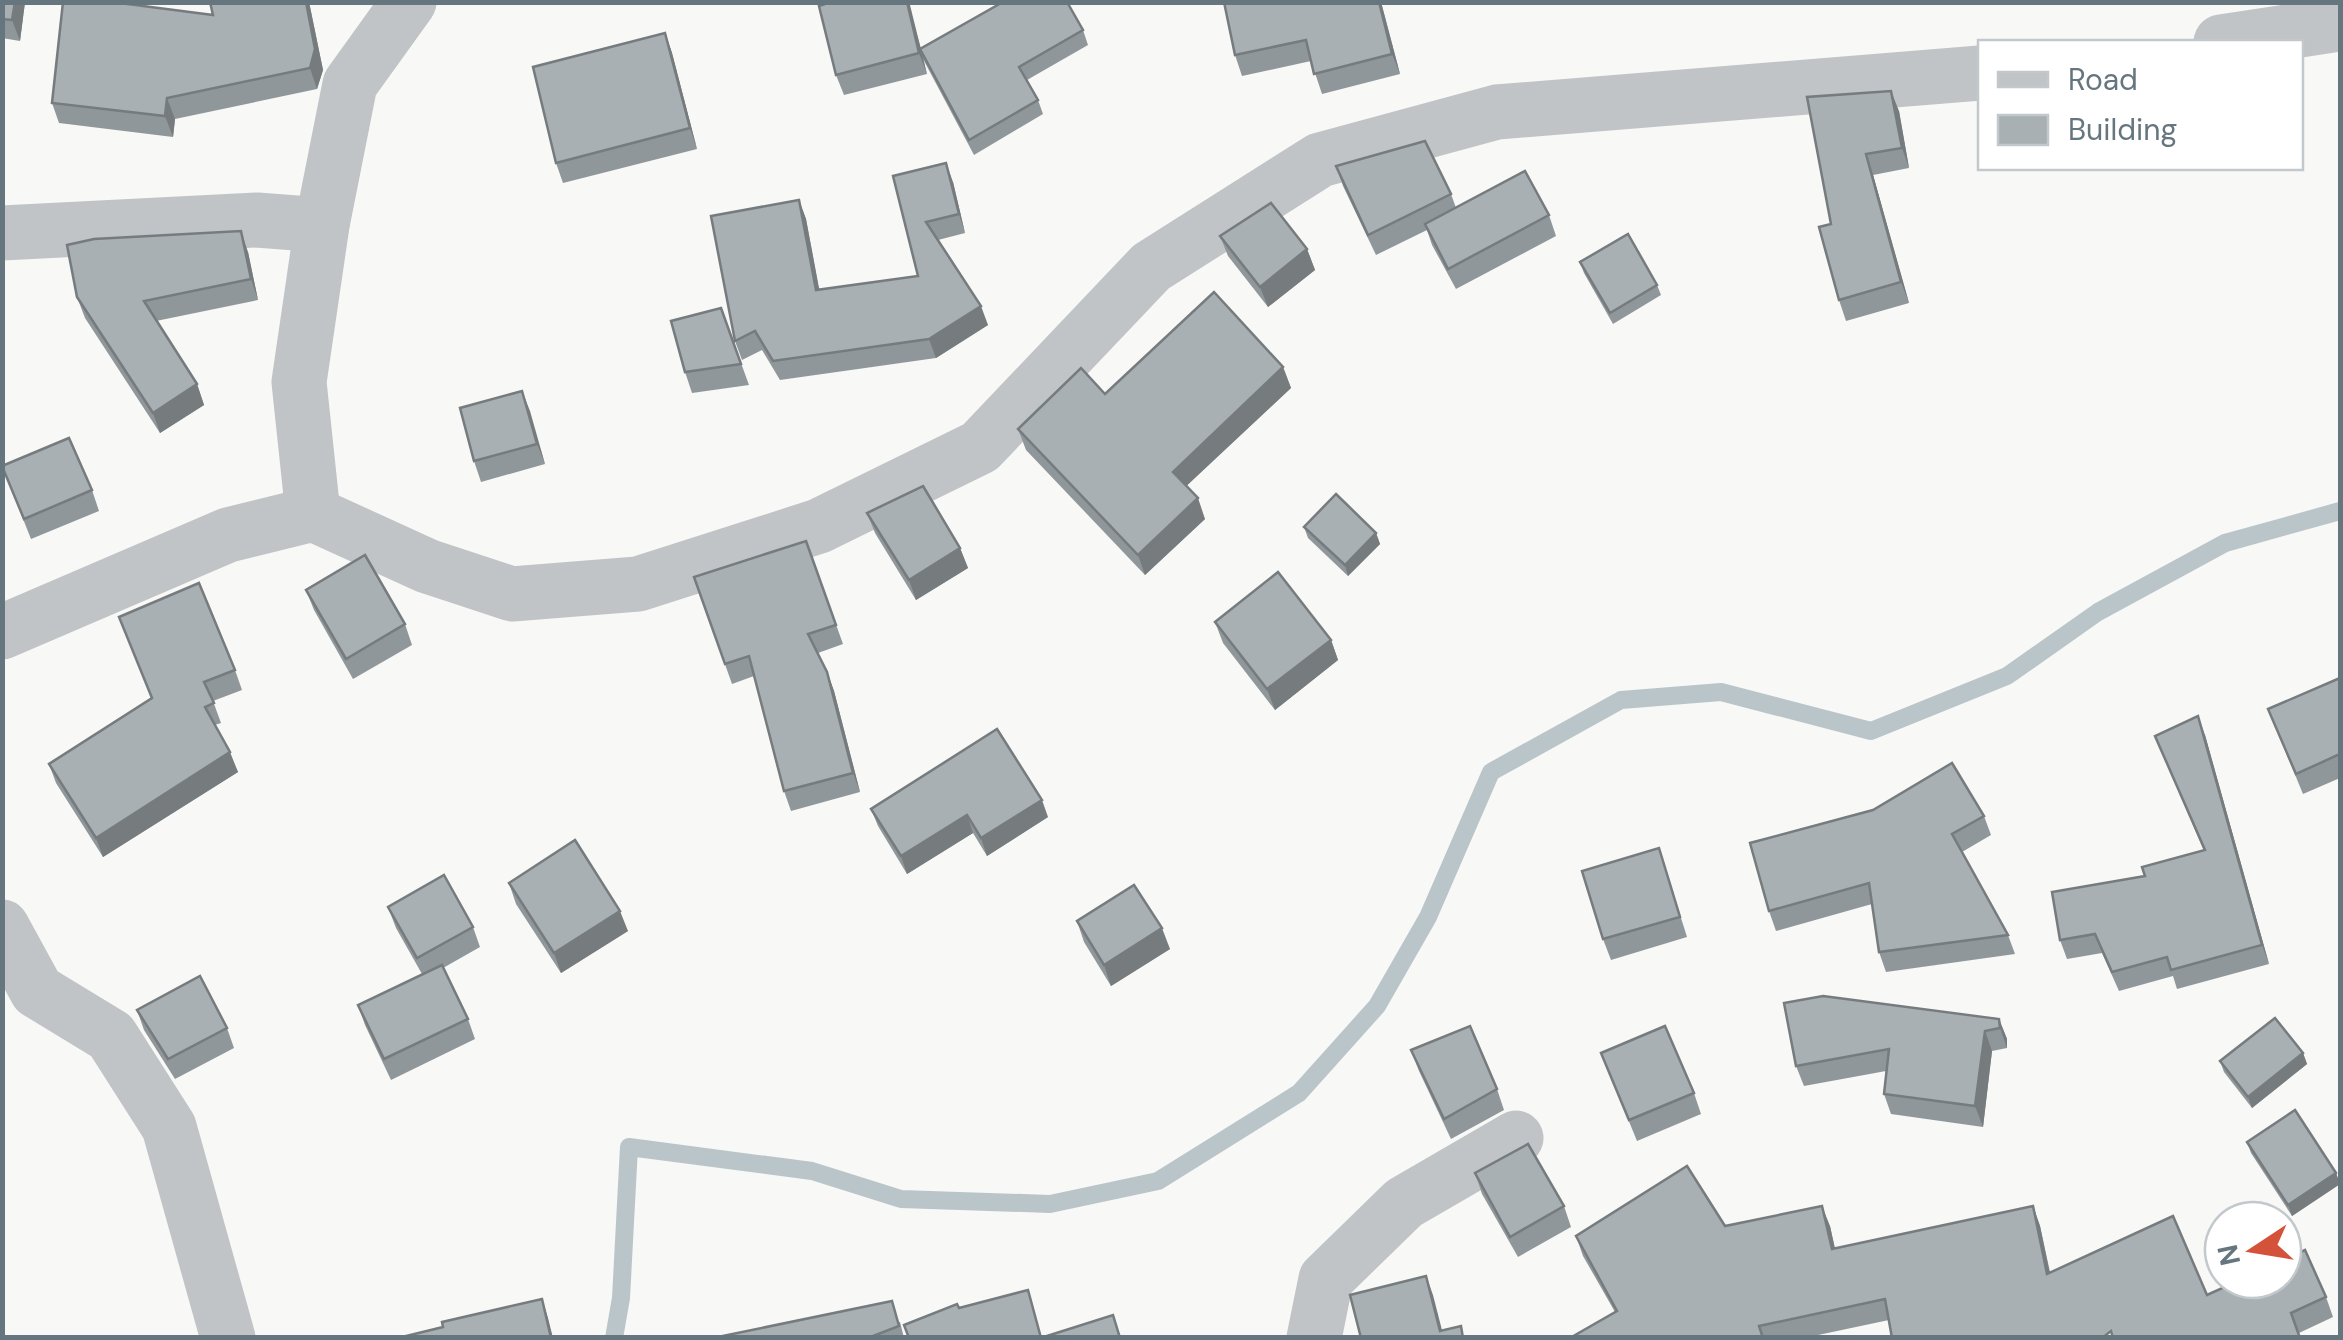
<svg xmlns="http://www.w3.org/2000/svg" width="2343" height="1340" font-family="'DM Sans',sans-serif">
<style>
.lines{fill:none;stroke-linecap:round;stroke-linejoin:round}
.stream{stroke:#bac5c9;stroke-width:18}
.minor{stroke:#c0c4c7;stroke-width:55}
.wall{fill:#90979b}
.shaded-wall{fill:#767b7e}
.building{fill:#a8b0b4;stroke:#767b7e;stroke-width:2.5}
</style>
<rect width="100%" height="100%" fill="#f8f8f6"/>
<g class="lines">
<polyline class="stream" points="614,1338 621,1298 629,1147 812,1171 901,1199 1050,1204 1158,1181 1299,1093 1377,1006 1428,917 1491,772 1621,700 1721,692 1871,731 2007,676 2098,612 2225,543 2340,511"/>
<g class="minor">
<polyline points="2221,42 2340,24"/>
<polyline points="2,233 257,220 322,225"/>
<polyline points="313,514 299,382 322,225 350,84 409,2"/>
<polyline points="2,632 228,535 313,514 427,566 512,594 638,584 819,526 980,447 1151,267 1320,160 1497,112 1980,73"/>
<polyline points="2,927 37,991 111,1036 169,1127 228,1338"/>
<polyline points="1314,1338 1326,1279 1404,1203 1516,1138"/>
</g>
</g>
<g class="wall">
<polygon points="2,2 25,2 20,41 2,38"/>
<polygon points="210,2 309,2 323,70 317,89 175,119 173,137 59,123 52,103 213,15"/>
<polygon points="831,2 908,2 921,49 1083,30 1088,45 1027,80 1038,100 1043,114 974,155 923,59 927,74 844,95 836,75"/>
<polygon points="1224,2 1381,2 1400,74 1322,94 1311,61 1242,76 1235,55"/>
<polygon points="665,33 672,53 697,149 563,183 556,163"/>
<polygon points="1807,97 1899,111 1909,168 1873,175 1909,303 1846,321 1839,300 1831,224"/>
<polygon points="1336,166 1451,194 1456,208 1549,215 1556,236 1456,289 1432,245 1427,230 1376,255 1343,186"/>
<polygon points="893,176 953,182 965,233 938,240 988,325 936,358 780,380 762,350 742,360 735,341 799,200 806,219 819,290 918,276"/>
<polygon points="1220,236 1307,249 1315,270 1268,307 1228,256"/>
<polygon points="248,252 258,300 156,321 197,384 204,405 160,433 85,318 77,297"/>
<polygon points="1580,262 1657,285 1661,295 1613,324 1584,273"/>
<polygon points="721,308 749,385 692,393 685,372"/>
<polygon points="1283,367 1291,388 1186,486 1205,519 1145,575 1026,450 1018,429 1105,394"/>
<polygon points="522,391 545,464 481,482 474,461"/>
<polygon points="2,466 92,490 99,511 31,539"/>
<polygon points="867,513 960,548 968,568 916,600 875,533"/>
<polygon points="1304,527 1376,533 1380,544 1348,576 1308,538"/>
<polygon points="806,541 843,644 818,653 827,672 834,691 860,792 791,811 784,791 754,676 732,684 694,577"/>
<polygon points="306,590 405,624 412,645 353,679 314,610"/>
<polygon points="119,617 235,670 242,690 213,701 221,723 215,725 238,772 103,857 56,783 49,764 152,699"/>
<polygon points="1215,622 1331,640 1338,660 1275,710 1223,643"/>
<polygon points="2340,678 2340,778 2303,794 2268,709"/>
<polygon points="2205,735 2269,964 2177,989 2173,976 2119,991 2102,953 2067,959 2060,940 2145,876 2204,851 2155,736"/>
<polygon points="871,809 1048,817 987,856 973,833 907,874 878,826"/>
<polygon points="1984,816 1991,835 1962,852 2008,935 2015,954 1886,972 1879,952 1872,904 1776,931 1769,911"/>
<polygon points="1659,848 1687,937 1611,960 1603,939"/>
<polygon points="509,883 628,931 561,973 516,904"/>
<polygon points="388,907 473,927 480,947 443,968 468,1019 475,1039 391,1080 365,1025 358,1005 422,974 396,928"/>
<polygon points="1077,921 1170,949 1111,986 1084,942"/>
<polygon points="137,1010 227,1028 234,1048 175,1079 144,1030"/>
<polygon points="1999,1019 2007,1039 2007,1048 1992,1051 1983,1127 1891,1114 1884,1094 1886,1071 1804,1086 1796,1066"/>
<polygon points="1411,1050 1497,1089 1504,1110 1451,1139 1419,1071"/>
<polygon points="1601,1053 1694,1093 1701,1114 1637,1141"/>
<polygon points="2303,1053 2307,1064 2252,1108 2224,1072 2220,1061"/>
<polygon points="2247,1142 2336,1173 2340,1184 2292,1216 2251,1153"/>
<polygon points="1475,1173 1564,1206 1571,1227 1518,1257 1482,1194"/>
<polygon points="2033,1206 2040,1226 2050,1272 2207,1295 2326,1297 2333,1317 2299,1333 1889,1320 1804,1338 1570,1338 1615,1312 1583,1256 1576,1236 1725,1226 1830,1226 1835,1248"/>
<polygon points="900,1322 904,1338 713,1338"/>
</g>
<g class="shaded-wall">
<polygon points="15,2 25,2 20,41 12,20"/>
<polygon points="306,2 309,2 323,70 317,89 310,68"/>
<polygon points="907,2 908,2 910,5 927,74 919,53"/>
<polygon points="1379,2 1381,2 1400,74 1392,54"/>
<polygon points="665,33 672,53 697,149 690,128"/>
<polygon points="1891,91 1899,111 1909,168 1902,148"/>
<polygon points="167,98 175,119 173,137 165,116"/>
<polygon points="1866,154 1873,175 1909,303 1901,282"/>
<polygon points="946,163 953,182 965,233 959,214"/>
<polygon points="799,200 806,219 823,309 816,290"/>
<polygon points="241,231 248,252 258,300 251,279"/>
<polygon points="1307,249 1315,270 1268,307 1260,287"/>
<polygon points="981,306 988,325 936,358 929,339"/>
<polygon points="1283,367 1291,388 1180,492 1173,472"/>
<polygon points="197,384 204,405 160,433 153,413"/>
<polygon points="522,391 530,411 545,464 537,444"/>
<polygon points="1198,498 1205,519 1145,575 1138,555"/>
<polygon points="1376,533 1380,544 1348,576 1345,565"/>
<polygon points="960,548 968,568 916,600 909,580"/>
<polygon points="1331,640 1338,660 1275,710 1267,689"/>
<polygon points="827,672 834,691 860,792 853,773"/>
<polygon points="2198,716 2205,735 2269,964 2262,945"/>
<polygon points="230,752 238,772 103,857 96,838"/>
<polygon points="1042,800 1048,817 987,856 981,838"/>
<polygon points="967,815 973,833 907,874 901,856"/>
<polygon points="620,911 628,931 561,973 554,953"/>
<polygon points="1162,928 1170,949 1111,986 1104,965"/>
<polygon points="1999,1019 2007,1039 2007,1048 2000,1028"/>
<polygon points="1985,1031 1992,1051 1983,1127 1975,1106"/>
<polygon points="2303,1053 2307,1064 2252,1108 2248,1097"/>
<polygon points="2336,1173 2340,1184 2292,1216 2288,1205"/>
<polygon points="1822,1206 1830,1226 1839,1269 1832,1249"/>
<polygon points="2033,1206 2040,1226 2054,1294 2047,1274"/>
<polygon points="1426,1276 1433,1295 1444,1338 1442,1338"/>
<polygon points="542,1299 548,1318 553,1338 551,1338"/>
</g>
<g class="building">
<polygon points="2,2 15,2 12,20 2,19"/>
<polygon points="63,2 112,2 213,15 210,2 306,2 315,49 310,68 167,98 165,116 52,103"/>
<polygon points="831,2 907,2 919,53 836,75 819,6"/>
<polygon points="1003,2 1067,2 1083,30 1019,67 1038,100 969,140 920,49"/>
<polygon points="1224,2 1379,2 1392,54 1314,74 1306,40 1235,55"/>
<polygon points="665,33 690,128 556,163 533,67"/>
<polygon points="1891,91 1902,148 1866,154 1901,282 1839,300 1819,227 1831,224 1807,97"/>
<polygon points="1425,141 1451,194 1368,235 1336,166"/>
<polygon points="946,163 959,214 926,222 981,306 929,339 773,361 755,331 735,341 711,216 799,200 816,290 918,276 893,176"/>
<polygon points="1525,171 1549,215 1448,269 1425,224"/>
<polygon points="1271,203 1307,249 1260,287 1220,236"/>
<polygon points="241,231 251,279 144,301 197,384 153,413 77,297 67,245 94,239"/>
<polygon points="1628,234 1657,285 1610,313 1580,262"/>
<polygon points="1214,292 1283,367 1173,472 1198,498 1138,555 1018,429 1081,368 1105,394"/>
<polygon points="721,308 741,364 685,372 671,321"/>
<polygon points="522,391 537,444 474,461 460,408"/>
<polygon points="69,438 92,490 24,519 2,466"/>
<polygon points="923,486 960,548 909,580 867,513"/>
<polygon points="1336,494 1376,533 1345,565 1304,527"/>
<polygon points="806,541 836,625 808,634 827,672 853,773 784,791 749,656 725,664 694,577"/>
<polygon points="365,555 405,624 346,659 306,590"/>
<polygon points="1278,572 1331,640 1267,689 1215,622"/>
<polygon points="199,583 235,670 204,682 214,703 205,707 230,752 96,838 49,764 152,698 119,617"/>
<polygon points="2340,678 2340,754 2296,774 2268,709"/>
<polygon points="2198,716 2262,945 2171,970 2167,957 2112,972 2095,934 2060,940 2052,892 2145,876 2142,867 2205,850 2155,736"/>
<polygon points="997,729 1042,800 981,838 967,815 901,856 871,809"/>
<polygon points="1952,763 1984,816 1952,834 2008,935 1879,952 1869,883 1769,911 1750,843 1873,810"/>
<polygon points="575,840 620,911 554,953 509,883"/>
<polygon points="1659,848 1680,917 1603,939 1582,871"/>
<polygon points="444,875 473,927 417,958 388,907"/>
<polygon points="1134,885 1162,928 1104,965 1077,921"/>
<polygon points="442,965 468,1019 384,1059 358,1005"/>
<polygon points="200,976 227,1028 168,1059 137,1010"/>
<polygon points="1823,996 1999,1019 2000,1028 1985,1031 1975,1106 1884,1094 1889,1049 1796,1066 1784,1003"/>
<polygon points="2275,1018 2303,1053 2248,1097 2220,1061"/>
<polygon points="1470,1026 1497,1089 1444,1119 1411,1050"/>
<polygon points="1665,1026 1694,1093 1629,1120 1601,1053"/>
<polygon points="2295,1110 2336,1173 2288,1205 2247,1142"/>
<polygon points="1528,1144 1564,1206 1510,1237 1475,1173"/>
<polygon points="1687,1166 1725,1226 1822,1206 1832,1249 2033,1206 2047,1274 2173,1216 2207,1295 2240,1280 2283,1280 2283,1260 2305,1250 2326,1297 2291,1313 2300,1338 2113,1338 2111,1331 2102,1338 1892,1338 1885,1299 1759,1326 1763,1338 1570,1338 1617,1311 1576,1236"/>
<polygon points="1426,1276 1440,1331 1461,1326 1463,1338 1361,1338 1350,1295"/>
<polygon points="1028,1290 1041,1338 909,1338 904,1325 957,1304 959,1308"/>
<polygon points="542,1299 551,1338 398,1338 443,1327 442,1322"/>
<polygon points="892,1301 899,1326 868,1338 713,1338"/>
<polygon points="1113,1315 1120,1338 1047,1338 1047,1336"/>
</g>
<rect width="2343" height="1340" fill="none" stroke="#66767e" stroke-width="10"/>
<rect x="1978" y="40" width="325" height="130" fill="#ffffff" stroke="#c2c8cb" stroke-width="2.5"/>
<rect x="1998" y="72" width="50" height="15" fill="#c0c4c7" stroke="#c2c8cb" stroke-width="2.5"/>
<text x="2068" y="90" font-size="30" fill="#66767e">Road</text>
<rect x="1998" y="115" width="50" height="30" fill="#a8b0b4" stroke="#c2c8cb" stroke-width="2.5"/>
<text x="2068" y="140" font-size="30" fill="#66767e">Building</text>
<g transform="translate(2253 1250) rotate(258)"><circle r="48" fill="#ffffff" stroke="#c2c8cb" stroke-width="2.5"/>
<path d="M0-8L18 38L0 25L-18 38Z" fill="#d4513a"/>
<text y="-15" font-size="28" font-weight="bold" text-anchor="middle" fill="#66767e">N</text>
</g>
</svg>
